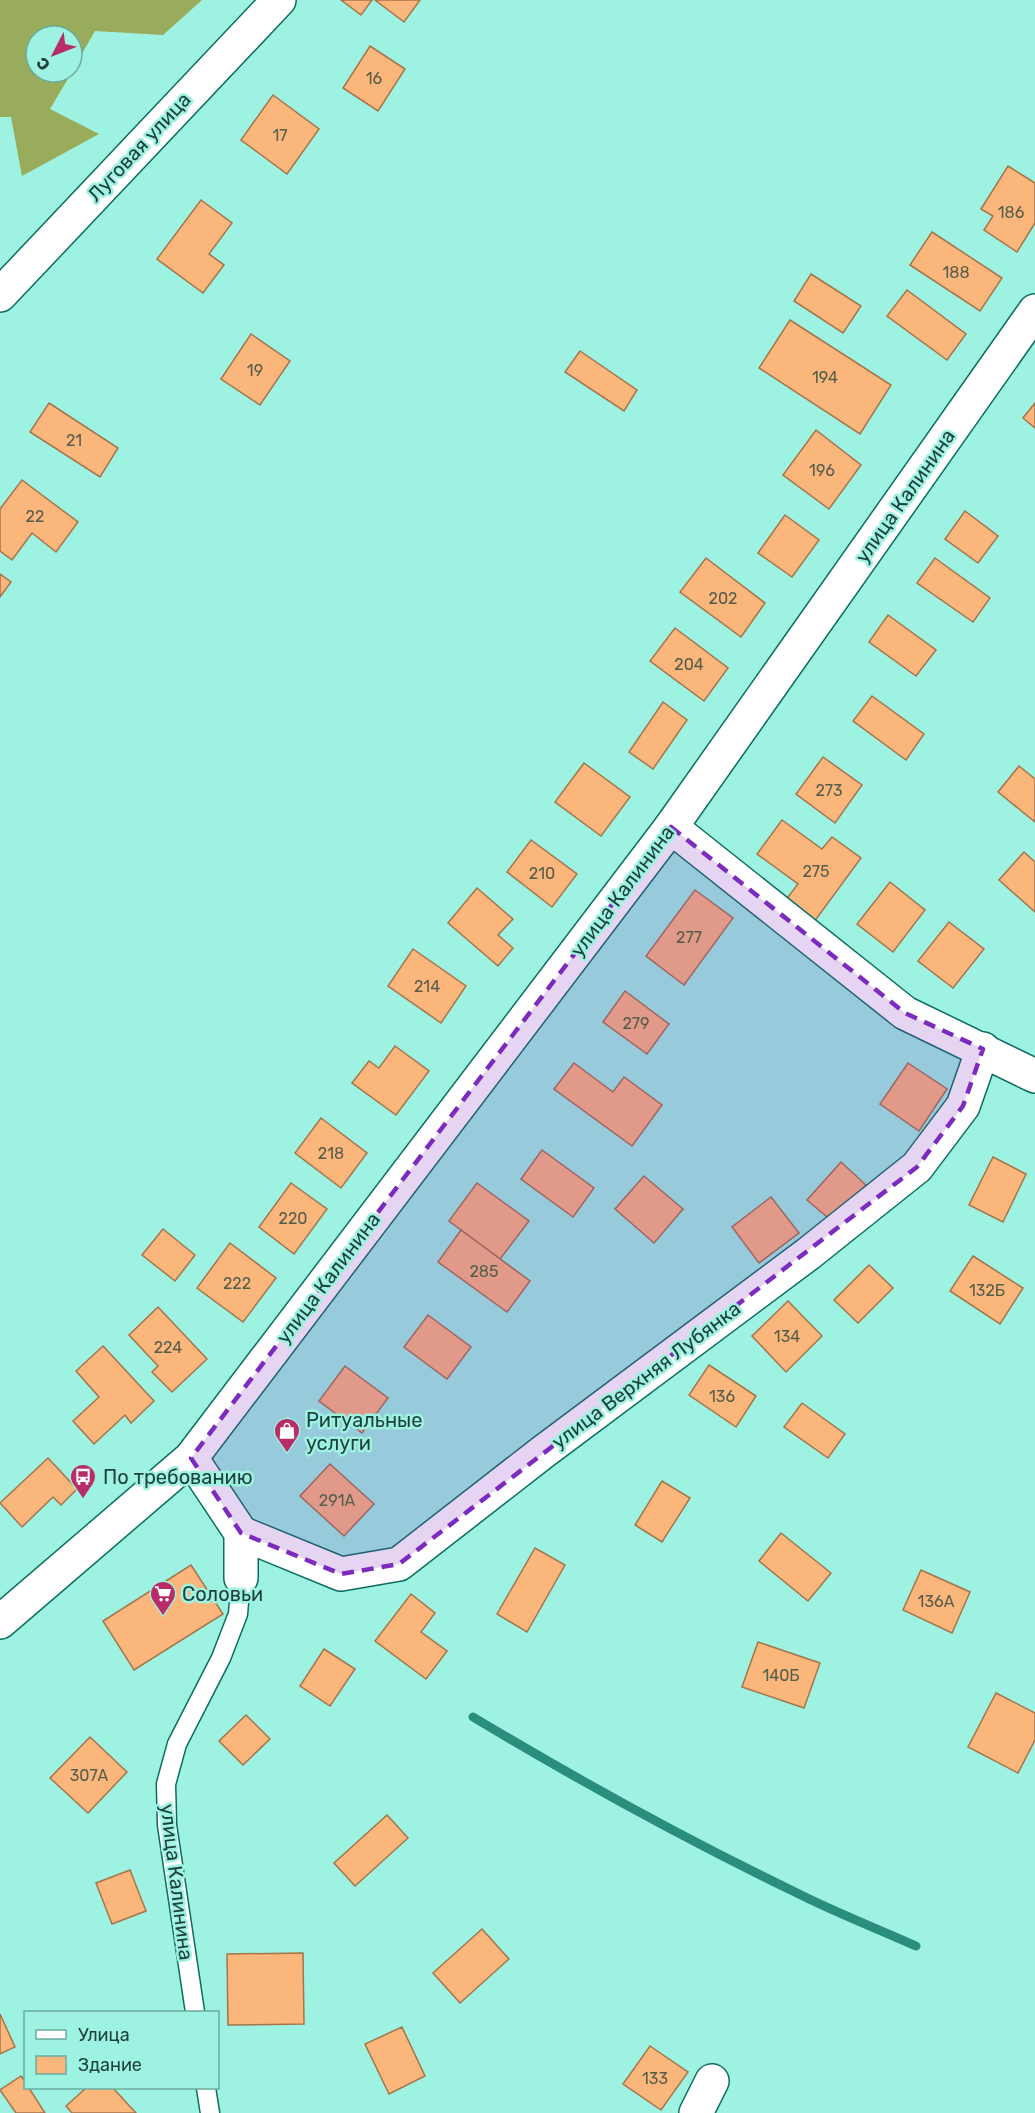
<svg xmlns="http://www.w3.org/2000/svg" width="1035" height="2113" font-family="Rubik,sans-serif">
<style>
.forest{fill:#99ac5b}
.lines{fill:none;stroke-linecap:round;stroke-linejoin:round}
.stream{stroke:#2b8d7e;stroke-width:9}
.building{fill:#fbb67c;stroke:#a5744a;stroke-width:1.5}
.service-casing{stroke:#0a6e61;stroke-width:21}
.minor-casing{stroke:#0a6e61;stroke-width:36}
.service{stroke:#fff;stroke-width:18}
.minor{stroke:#fff;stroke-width:33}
.marked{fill:#7b2cbf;fill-opacity:0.2;stroke:#7b2cbf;stroke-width:4.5;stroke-dasharray:12 8;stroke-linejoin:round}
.labels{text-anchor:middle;stroke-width:5;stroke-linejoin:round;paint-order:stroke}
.number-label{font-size:16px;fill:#555e4b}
.street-label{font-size:20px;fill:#1e413b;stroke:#9ef2e1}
.poi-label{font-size:20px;fill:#1e413b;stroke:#9ef2e1;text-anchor:start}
</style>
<rect width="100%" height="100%" fill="#9ef2e1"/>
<polygon class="forest" points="0,0 202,0 163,35 95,31 72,71 72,36 36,36 36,72 72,72 50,109 99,134 22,176 11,117 0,117"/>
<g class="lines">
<path class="stream" d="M473,1717c105,63 212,122 322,175 39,20 81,36 121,54"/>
</g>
<g class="building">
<polygon points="341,0 372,0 361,15"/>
<polygon points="375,0 420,0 404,22"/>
<polygon points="370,46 405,69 378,111 343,88"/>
<polygon points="273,95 319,129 287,174 241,140"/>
<polygon points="1008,166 1035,183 1035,223 1017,252 984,230 993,216 981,209"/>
<polygon points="201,200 232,223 209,254 224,265 203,293 157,259"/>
<polygon points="932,232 1002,278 980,311 910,265"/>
<polygon points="811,274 861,306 843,333 794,301"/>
<polygon points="907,290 966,334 947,360 887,316"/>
<polygon points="790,320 891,385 860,434 759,368"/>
<polygon points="251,334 290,361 260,405 221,379"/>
<polygon points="580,351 637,390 624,411 565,372"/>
<polygon points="49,403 118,448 100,477 30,432"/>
<polygon points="1035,403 1035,428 1023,418"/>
<polygon points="816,430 861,465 829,509 783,475"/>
<polygon points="22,480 78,522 56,552 32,533 12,560 0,551 0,509"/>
<polygon points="965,511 998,536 978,563 945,539"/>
<polygon points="785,515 819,540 792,577 758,553"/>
<polygon points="706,558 765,603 741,637 680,592"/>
<polygon points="935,558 990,598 973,622 917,583"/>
<polygon points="0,574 11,582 0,597"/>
<polygon points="888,615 936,650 916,676 869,642"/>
<polygon points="675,628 728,668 704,701 650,661"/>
<polygon points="872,696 924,734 906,760 853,721"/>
<polygon points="663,702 687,720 653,769 629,752"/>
<polygon points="823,757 862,785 835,823 796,794"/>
<polygon points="584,763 630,797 601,836 555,802"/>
<polygon points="1019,766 1035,779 1035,822 998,792"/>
<polygon points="782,820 822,849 832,837 861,858 814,922 785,901 798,884 757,854"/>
<polygon points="531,840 577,874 552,907 507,872"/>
<polygon points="1024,852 1035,862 1035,912 999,880"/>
<polygon points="890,882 925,910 893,952 857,924"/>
<polygon points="477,888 513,919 498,935 513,948 498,966 448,923"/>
<polygon points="695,890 733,918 684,985 646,956"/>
<polygon points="949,922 984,949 953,988 918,961"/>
<polygon points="413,949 466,986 441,1023 388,986"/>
<polygon points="625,991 669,1024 647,1054 603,1022"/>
<polygon points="395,1046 429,1071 396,1115 352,1083 369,1061 379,1068"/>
<polygon points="574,1063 613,1092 624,1077 662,1105 632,1146 554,1089"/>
<polygon points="908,1063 947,1089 919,1131 880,1104"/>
<polygon points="321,1118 367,1153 341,1188 295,1153"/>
<polygon points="542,1150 594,1188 573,1217 521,1179"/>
<polygon points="993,1157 1026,1174 1003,1222 969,1205"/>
<polygon points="841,1162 866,1185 833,1222 807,1200"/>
<polygon points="644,1176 683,1209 654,1243 615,1209"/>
<polygon points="291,1183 327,1209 294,1254 259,1227"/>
<polygon points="477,1183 529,1221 500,1259 449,1221"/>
<polygon points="771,1197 799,1233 759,1263 732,1227"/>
<polygon points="163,1229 195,1255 175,1281 142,1255"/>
<polygon points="461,1230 530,1281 507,1312 438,1262"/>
<polygon points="230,1243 276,1278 243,1322 197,1288"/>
<polygon points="973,1256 1023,1288 1000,1324 950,1291"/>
<polygon points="869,1265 893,1288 858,1323 834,1300"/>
<polygon points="788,1301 822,1336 786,1372 752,1336"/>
<polygon points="158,1307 207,1359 172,1392 152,1372 158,1366 129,1335"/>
<polygon points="428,1315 471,1347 447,1379 404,1347"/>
<polygon points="103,1346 154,1401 131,1423 125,1415 94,1444 73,1421 99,1397 76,1371"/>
<polygon points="709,1365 756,1396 736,1427 689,1395"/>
<polygon points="345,1366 388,1398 362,1433 319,1401"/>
<polygon points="802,1403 845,1434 828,1458 784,1427"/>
<polygon points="48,1458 77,1489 61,1505 53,1497 22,1527 0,1503"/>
<polygon points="330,1464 374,1504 344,1536 300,1496"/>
<polygon points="662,1481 690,1498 662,1542 635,1525"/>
<polygon points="781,1533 831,1573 808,1601 759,1561"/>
<polygon points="535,1548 565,1565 527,1632 497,1614"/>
<polygon points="191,1565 223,1614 134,1670 103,1621"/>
<polygon points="921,1570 970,1592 952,1633 903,1610"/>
<polygon points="411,1594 435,1613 421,1632 447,1651 426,1679 375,1641"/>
<polygon points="758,1642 820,1663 804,1708 742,1687"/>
<polygon points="324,1649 355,1669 330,1706 300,1686"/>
<polygon points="996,1693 1035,1713 1035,1740 1018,1773 968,1747"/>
<polygon points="246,1715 270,1739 243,1765 219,1741"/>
<polygon points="90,1737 127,1772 88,1813 50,1778"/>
<polygon points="387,1815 408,1838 355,1886 334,1863"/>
<polygon points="130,1870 146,1911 112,1924 96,1883"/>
<polygon points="482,1929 509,1959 460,2003 433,1973"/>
<polygon points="303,1953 304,2024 228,2025 227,1954"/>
<polygon points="0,2014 15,2047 0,2054"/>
<polygon points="402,2027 425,2076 389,2094 365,2044"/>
<polygon points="650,2046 688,2072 661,2110 623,2084"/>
<polygon points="21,2076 26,2083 26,2088 29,2088 45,2113 16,2113 0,2090"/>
<polygon points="86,2088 113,2088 136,2113 72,2113 66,2106"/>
</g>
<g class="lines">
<defs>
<g id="service">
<polyline points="195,2012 167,1825 166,1784 177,1744 221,1658 238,1614 241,1578"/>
<polyline points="206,2088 210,2113"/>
</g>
<g id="minor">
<polyline points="0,295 279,0"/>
<polyline points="671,827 905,1013 1035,1076"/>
<polyline points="191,1458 241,1533 241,1578"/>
<polyline points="241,1533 341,1574 399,1564 543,1452 808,1254 917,1167 963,1106 983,1049"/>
<polyline points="0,1622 191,1458 671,827 1035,311"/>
<polyline points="696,2113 712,2081"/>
</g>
</defs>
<use href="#service" class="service-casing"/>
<use href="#minor" class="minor-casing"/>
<use href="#service" class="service"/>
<use href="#minor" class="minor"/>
</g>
<path class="marked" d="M671,827l234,186 78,36 -20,57 -46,61 -518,397 -58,10 -100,-41 -50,-75z"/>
<defs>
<symbol id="shop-pin" viewBox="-11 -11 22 30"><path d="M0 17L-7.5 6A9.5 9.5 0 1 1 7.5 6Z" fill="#b82d67" stroke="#9ef2e1"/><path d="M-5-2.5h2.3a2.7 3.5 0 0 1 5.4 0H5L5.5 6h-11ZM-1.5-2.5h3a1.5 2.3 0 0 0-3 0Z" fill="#fff"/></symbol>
<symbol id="bus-pin" viewBox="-11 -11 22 30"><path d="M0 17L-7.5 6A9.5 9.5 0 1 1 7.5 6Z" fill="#b82d67" stroke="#9ef2e1"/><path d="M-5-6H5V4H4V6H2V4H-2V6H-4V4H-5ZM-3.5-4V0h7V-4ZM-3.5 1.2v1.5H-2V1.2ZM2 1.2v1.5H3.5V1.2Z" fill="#fff"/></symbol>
<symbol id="supermarket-pin" viewBox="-11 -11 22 30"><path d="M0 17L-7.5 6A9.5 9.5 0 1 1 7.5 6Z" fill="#b82d67" stroke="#9ef2e1"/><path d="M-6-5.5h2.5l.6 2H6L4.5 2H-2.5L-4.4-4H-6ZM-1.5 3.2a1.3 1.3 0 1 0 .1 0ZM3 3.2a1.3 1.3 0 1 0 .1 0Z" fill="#fff"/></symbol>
</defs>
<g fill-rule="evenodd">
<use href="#shop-pin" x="272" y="1416" width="30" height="40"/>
<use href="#bus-pin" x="68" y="1462" width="30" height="40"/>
<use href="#supermarket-pin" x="148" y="1579" width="30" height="40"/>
</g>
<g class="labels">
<g class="number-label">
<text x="374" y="84">16</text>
<text x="280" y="141">17</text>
<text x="1011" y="218">186</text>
<text x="956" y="278">188</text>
<text x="255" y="376">19</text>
<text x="825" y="383">194</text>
<text x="74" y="446">21</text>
<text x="822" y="476">196</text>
<text x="35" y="522">22</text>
<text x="723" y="604">202</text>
<text x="689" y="670">204</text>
<text x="829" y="796">273</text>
<text x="816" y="877">275</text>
<text x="542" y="879">210</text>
<text x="689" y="943">277</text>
<text x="427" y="992">214</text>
<text x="636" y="1029">279</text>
<text x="331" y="1159">218</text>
<text x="293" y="1224">220</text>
<text x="484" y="1277">285</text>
<text x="237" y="1289">222</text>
<text x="987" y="1296">132Б</text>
<text x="787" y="1342">134</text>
<text x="168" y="1353">224</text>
<text x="722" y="1402">136</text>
<text x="337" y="1506">291А</text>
<text x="936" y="1607">136А</text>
<text x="781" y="1681">140Б</text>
<text x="89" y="1781">307А</text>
<text x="655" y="2084">133</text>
</g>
<g class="street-label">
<text transform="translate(139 147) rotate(-47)" y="7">Луговая улица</text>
<text transform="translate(905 496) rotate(-55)" y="7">улица Калинина</text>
<text transform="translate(622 891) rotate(-53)" y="7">улица Калинина</text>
<text transform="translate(328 1278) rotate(-53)" y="7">улица Калинина</text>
<text transform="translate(646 1375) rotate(-37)" y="7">улица Верхняя Лубянка</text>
<text transform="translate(177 1882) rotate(83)" y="7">улица Калинина</text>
</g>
<g class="poi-label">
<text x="306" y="1427">Ритуальные<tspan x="306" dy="23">услуги</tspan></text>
<text x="103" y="1484">По требованию</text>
<text x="182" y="1601">Соловьи</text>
</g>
</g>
<rect x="24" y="2011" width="195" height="78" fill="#9ef2e1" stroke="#6bab9f" stroke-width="1.5"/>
<rect x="36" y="2030" width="30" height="9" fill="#ffffff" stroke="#6bab9f" stroke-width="1.5"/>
<text x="78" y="2041" font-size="18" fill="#1e413b">Улица</text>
<rect x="36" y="2056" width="30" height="18" fill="#fbb67c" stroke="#6bab9f" stroke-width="1.5"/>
<text x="78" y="2071" font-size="18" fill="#1e413b">Здание</text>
<g transform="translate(54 54) rotate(228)"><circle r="28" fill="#9ef2e1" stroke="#6bab9f" stroke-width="1.5"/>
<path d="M0-4.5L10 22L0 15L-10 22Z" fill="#b82d67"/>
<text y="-9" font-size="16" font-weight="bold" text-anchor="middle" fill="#1e413b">С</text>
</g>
</svg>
